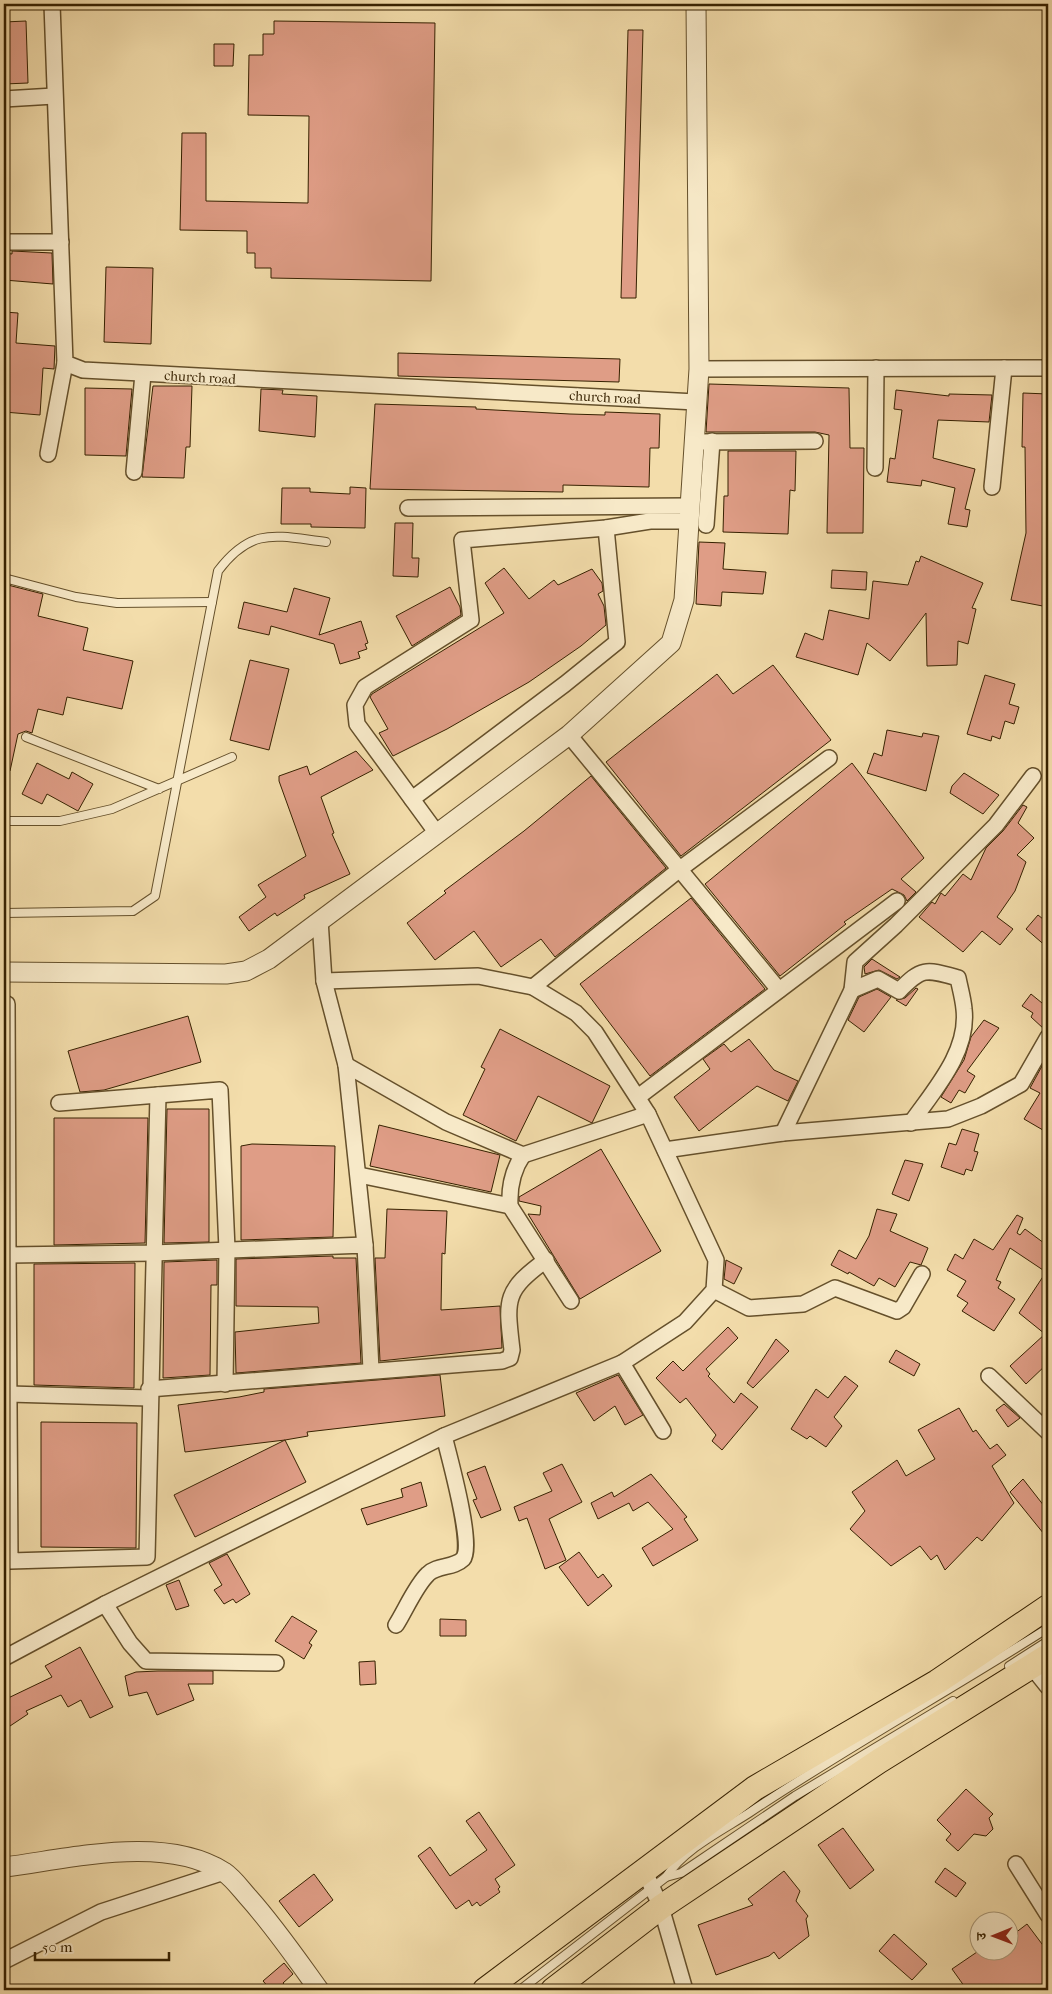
<svg xmlns="http://www.w3.org/2000/svg" width="1052" height="1994" font-family="'IM FELL French Canon','Noto Serif Devanagari',serif">
<style>
.building{fill:#df9d86;stroke:#362100}
.lines{fill:none;stroke-linecap:round;stroke-linejoin:round}
.service-casing{stroke:#65502b;stroke-width:10}
.minor-casing{stroke:#65502b;stroke-width:18}
.tertiary-casing{stroke:#65502b;stroke-width:21}
.primary-casing{stroke:#362100;stroke-width:26}
.service{stroke:#f7e9c8;stroke-width:8}
.minor{stroke:#f7e9c8;stroke-width:15}
.tertiary{stroke:#f7e9c8;stroke-width:19}
.primary{stroke:#f3ddab;stroke-width:24}
.labels{text-anchor:middle;stroke-width:4.5;stroke-linejoin:round;paint-order:stroke}
.street-label{font-size:14px;fill:#362100;stroke:#f7e9c8}
</style>
<rect width="100%" height="100%" fill="#f3ddab"/>
<filter id="stains"><feTurbulence type="fractalNoise" baseFrequency=".004" numOctaves="4"/><feColorMatrix values="0 0 0 0 .2 0 0 0 0 .09 0 0 0 0 .02 0 0 0 .5 -.17"/></filter>
<radialGradient id="worn" r=".72"><stop offset=".6" stop-color="#630" stop-opacity="0"/><stop offset="1" stop-color="#630" stop-opacity=".3"/></radialGradient>
<g class="building">
<polygon points="26,21 28,83 4,84 4,22"/>
<polygon points="274,21 435,23 431,281 271,278 271,268 255,268 255,253 247,253 247,231 180,230 182,133 206,133 206,201 308,203 309,116 248,115 249,55 263,55 263,34 274,34"/>
<polygon points="628,30 643,30 636,298 621,298"/>
<polygon points="214,44 234,44 233,66 214,66"/>
<polygon points="12,251 52,253 53,284 4,280 4,253 12,254"/>
<polygon points="106,267 153,268 151,344 104,342"/>
<polygon points="4,312 18,313 16,343 55,346 54,369 43,368 40,415 4,412"/>
<polygon points="398,353 620,359 619,382 398,376"/>
<polygon points="709,384 849,388 850,448 864,448 863,533 827,533 829,435 815,432 706,432"/>
<polygon points="153,386 192,386 190,447 186,447 184,478 142,477"/>
<polygon points="85,388 132,389 126,456 85,455"/>
<polygon points="261,389 283,390 282,394 317,396 315,437 259,431"/>
<polygon points="896,390 949,396 949,394 992,395 989,422 938,420 933,458 975,469 965,509 970,510 967,527 948,524 955,488 922,480 921,486 887,482 890,458 895,459 902,410 894,409"/>
<polygon points="1023,393 1048,394 1048,607 1011,600 1026,533 1025,447 1022,447"/>
<polygon points="375,404 476,407 476,409 570,414 605,415 605,412 660,414 659,448 650,448 649,487 563,485 563,492 370,489"/>
<polygon points="728,451 796,451 795,491 790,490 788,534 723,532 724,496 728,496"/>
<polygon points="350,487 366,488 365,528 311,527 311,524 281,524 282,488 310,488 310,492 350,494"/>
<polygon points="395,523 413,523 412,558 419,558 418,577 393,576"/>
<polygon points="699,542 725,543 723,569 766,572 763,594 722,592 721,606 696,604"/>
<polygon points="921,556 983,583 972,608 976,609 968,644 958,641 957,665 927,666 926,613 890,661 867,643 858,675 796,657 805,633 823,640 829,610 869,619 873,581 908,585 916,561 919,562"/>
<polygon points="504,568 529,599 554,580 558,585 592,569 602,583 603,591 598,594 604,606 606,625 581,646 529,682 447,729 393,756 379,733 388,729 370,697 372,694 504,613 485,583"/>
<polygon points="832,570 867,572 866,590 831,588"/>
<polygon points="4,584 43,594 38,616 88,628 83,650 133,661 122,709 67,697 63,715 38,709 32,733 26,731 18,734 10,771 4,770"/>
<polygon points="450,587 460,607 461,615 412,646 396,616"/>
<polygon points="294,588 330,598 319,635 361,621 368,643 365,644 367,649 358,652 360,658 340,664 334,644 271,626 269,635 238,628 244,602 287,612"/>
<polygon points="250,660 289,669 269,750 230,740"/>
<polygon points="773,665 831,740 681,856 606,762 717,674 733,694"/>
<polygon points="985,675 1015,684 1009,704 1019,707 1014,724 1005,721 1000,739 992,736 991,741 967,734"/>
<polygon points="887,730 922,737 923,733 939,736 926,791 867,773 874,753 882,756"/>
<polygon points="356,751 373,770 321,797 334,833 332,834 350,874 304,895 305,898 277,916 275,913 249,931 239,917 266,897 258,885 306,856 279,781 279,776 307,766 310,775"/>
<polygon points="37,763 69,779 72,772 93,784 78,811 47,794 42,804 22,794"/>
<polygon points="852,763 924,858 901,879 916,892 907,901 904,895 892,889 844,922 846,924 780,976 705,884"/>
<polygon points="964,773 999,795 983,814 950,793 952,786"/>
<polygon points="591,776 666,868 555,957 541,939 501,967 474,931 435,960 407,923 446,893 444,891 524,831"/>
<polygon points="1023,805 1027,807 1018,823 1034,838 1017,855 1026,862 1015,891 997,917 1013,929 1000,945 982,931 963,952 919,917 932,902 935,904 941,893 945,896 963,874 971,880 986,848 1003,831"/>
<polygon points="691,898 765,989 650,1076 580,984"/>
<polygon points="1038,915 1048,923 1048,948 1026,929"/>
<polygon points="872,959 900,977 897,979 879,970 865,974 864,967"/>
<polygon points="916,988 918,989 906,1006 896,1000 905,998"/>
<polygon points="877,989 891,997 864,1032 848,1020 859,997"/>
<polygon points="1031,994 1042,1003 1048,996 1048,1028 1044,1029 1031,1017 1033,1013 1022,1006"/>
<polygon points="188,1016 201,1062 104,1090 80,1092 68,1051"/>
<polygon points="984,1020 999,1028 967,1071 975,1076 965,1093 959,1090 951,1103 941,1097 964,1060 971,1037"/>
<polygon points="500,1029 610,1086 592,1123 538,1096 516,1141 463,1115 485,1069 481,1067"/>
<polygon points="749,1039 774,1070 798,1081 788,1101 757,1086 699,1131 674,1097 710,1069 703,1059 724,1044 731,1052"/>
<polygon points="1048,1055 1048,1133 1024,1119 1040,1093 1030,1088"/>
<polygon points="167,1109 209,1109 209,1242 164,1243"/>
<polygon points="54,1118 148,1118 145,1243 54,1245"/>
<polygon points="379,1125 500,1155 491,1192 370,1166"/>
<polygon points="962,1129 979,1134 974,1151 978,1152 972,1171 966,1169 964,1175 941,1167 949,1143 956,1145"/>
<polygon points="252,1144 335,1146 333,1237 241,1240 241,1146"/>
<polygon points="601,1149 661,1251 580,1299 528,1214 540,1215 541,1206 519,1201 519,1197"/>
<polygon points="905,1160 923,1164 909,1201 892,1194"/>
<polygon points="387,1209 447,1211 445,1254 442,1253 441,1310 500,1306 502,1348 380,1361 375,1258 385,1258"/>
<polygon points="877,1209 897,1214 890,1231 928,1248 921,1265 910,1262 895,1287 879,1278 874,1286 849,1272 848,1274 831,1265 839,1250 856,1259 869,1236"/>
<polygon points="1017,1215 1023,1218 1017,1233 1020,1235 1025,1229 1048,1246 1048,1363 1026,1384 1010,1366 1045,1334 1019,1313 1046,1272 1010,1248 996,1280 1001,1282 998,1288 1015,1299 994,1331 962,1311 968,1303 957,1296 966,1281 947,1270 955,1254 963,1259 974,1239 993,1250"/>
<polygon points="333,1256 333,1258 356,1258 361,1363 236,1373 235,1332 319,1323 318,1307 236,1306 236,1259"/>
<polygon points="217,1260 217,1285 211,1285 210,1375 163,1378 164,1262"/>
<polygon points="726,1260 742,1268 734,1284 724,1279"/>
<polygon points="135,1263 134,1388 34,1385 34,1264"/>
<polygon points="728,1327 738,1338 706,1369 710,1374 708,1376 734,1403 741,1393 758,1407 722,1450 712,1441 716,1435 686,1398 680,1403 656,1378 673,1361 683,1371"/>
<polygon points="776,1339 789,1351 753,1388 747,1383"/>
<polygon points="896,1350 920,1364 914,1376 889,1362"/>
<polygon points="440,1375 445,1416 307,1432 308,1436 285,1440 185,1452 178,1405 239,1397 264,1392 264,1389"/>
<polygon points="618,1375 643,1415 625,1425 615,1406 594,1421 576,1393"/>
<polygon points="845,1376 858,1386 834,1417 842,1426 826,1447 810,1436 807,1439 791,1429 816,1389 828,1398"/>
<polygon points="1004,1404 1020,1418 1008,1427 996,1410"/>
<polygon points="959,1408 973,1432 976,1430 990,1449 997,1444 1006,1455 992,1466 1014,1503 982,1541 977,1537 945,1570 937,1555 931,1560 920,1546 891,1566 850,1529 865,1511 852,1492 897,1460 906,1476 935,1459 918,1430"/>
<polygon points="41,1422 137,1423 136,1548 41,1547"/>
<polygon points="285,1440 306,1482 195,1537 174,1495"/>
<polygon points="562,1464 582,1502 549,1519 566,1560 545,1569 527,1518 519,1521 514,1507 552,1491 543,1473"/>
<polygon points="485,1466 501,1510 481,1518 473,1500 477,1499 467,1473"/>
<polygon points="651,1474 687,1517 684,1519 698,1540 653,1566 642,1548 673,1529 648,1502 633,1511 629,1503 598,1519 591,1503 612,1492 614,1497"/>
<polygon points="1023,1479 1048,1511 1048,1539 1010,1492"/>
<polygon points="421,1482 427,1506 367,1525 361,1509 403,1497 401,1489"/>
<polygon points="579,1552 598,1578 603,1574 612,1586 588,1606 559,1567"/>
<polygon points="227,1554 250,1594 236,1603 233,1599 224,1604 214,1590 222,1585 209,1563"/>
<polygon points="179,1580 189,1606 176,1610 166,1585"/>
<polygon points="292,1616 317,1631 309,1643 312,1645 304,1659 275,1641"/>
<polygon points="440,1619 466,1620 466,1636 440,1636"/>
<polygon points="80,1647 113,1707 90,1718 81,1700 68,1707 61,1695 26,1711 28,1714 4,1730 4,1700 52,1677 45,1666"/>
<polygon points="375,1661 376,1684 360,1685 359,1662"/>
<polygon points="158,1671 213,1671 213,1684 188,1684 194,1700 157,1715 147,1692 129,1696 125,1676 136,1672"/>
<polygon points="966,1789 993,1814 989,1818 993,1829 986,1836 974,1834 958,1851 946,1840 951,1834 937,1820"/>
<polygon points="479,1812 515,1865 495,1879 500,1887 498,1889 500,1892 480,1906 477,1902 472,1906 469,1900 456,1909 418,1856 430,1847 450,1876 487,1850 466,1821"/>
<polygon points="843,1828 874,1870 850,1889 818,1845"/>
<polygon points="945,1868 966,1883 956,1897 935,1882"/>
<polygon points="784,1871 800,1891 796,1901 808,1916 806,1919 809,1936 779,1959 774,1952 769,1956 716,1975 698,1925 753,1905 748,1899"/>
<polygon points="314,1874 333,1900 299,1927 279,1901"/>
<polygon points="1027,1924 1048,1952 1048,1990 967,1990 952,1969 977,1952 1010,1952 1010,1937"/>
<polygon points="894,1934 927,1964 912,1980 879,1951"/>
<polygon points="284,1963 293,1974 283,1983 289,1990 271,1990 263,1981"/>
</g>
<g class="lines">
<defs>
<g id="service">
<polyline points="4,578 76,597 117,603 212,602"/>
<polyline points="26,737 159,789"/>
<polyline points="4,821 60,821 112,809 232,757"/>
<path d="M4,913l129,-2 22,-15 63,-325c34,-45 58,-35 108,-29"/>
<polyline points="1009,1666 1048,1641"/>
<polyline points="666,1877 681,1873 795,1796 953,1701"/>
<path d="M520,1990l146,-113c18,-28 55,-46 83,-64 97,-65 200,-122 299,-185"/>
</g>
<g id="minor">
<polyline points="52,4 65,363 83,370 696,402"/>
<polyline points="4,99 54,96"/>
<polyline points="4,242 61,242"/>
<polyline points="699,369 1048,368"/>
<polyline points="694,442 815,441"/>
<polyline points="48,454 65,363"/>
<polyline points="875,468 876,368"/>
<polyline points="134,472 143,374"/>
<polyline points="992,487 1004,368"/>
<polyline points="408,508 689,506"/>
<polyline points="706,525 712,441"/>
<polyline points="569,735 779,990"/>
<polyline points="412,799 565,684 617,642 606,528"/>
<polyline points="436,832 357,724 355,705 365,687 471,620 462,540 606,528 650,521 688,521"/>
<polyline points="320,920 324,981 346,1065 365,1245"/>
<polyline points="533,987 680,869 829,758"/>
<path d="M852,990l26,-11 21,12c23,-24 27,-22 59,-13 2,10 5,20 6,31 5,43 -30,81 -53,114"/>
<polyline points="7,1004 8,1255 153,1253 365,1245 371,1370"/>
<polyline points="346,1065 446,1122 523,1155 648,1114"/>
<polyline points="638,1097 897,901"/>
<polyline points="59,1103 220,1090 227,1249 225,1384"/>
<polyline points="783,1133 852,990 855,962 896,925 996,825 1033,776"/>
<polyline points="665,1150 783,1133 948,1119 981,1106 1021,1084 1048,1037"/>
<path d="M523,1155c-11,16 -14,32 -13,51l61,95"/>
<polyline points="359,1175 510,1206"/>
<polyline points="8,1255 10,1561 147,1557 158,1095"/>
<polyline points="714,1290 749,1308 803,1304 835,1288 897,1311 903,1307 922,1274"/>
<polyline points="622,1363 663,1431"/>
<polyline points="989,1376 1048,1432"/>
<path d="M149,1389l353,-28 8,-3 2,-8c-6,-51 -8,-59 34,-90"/>
<polyline points="9,1394 149,1398"/>
<polyline points="105,1604 130,1643 146,1661 276,1663"/>
<path d="M396,1625c9,-14 20,-40 32,-51 9,-9 26,-6 35,-15 11,-13 -14,-103 -19,-123"/>
<polyline points="4,1658 105,1604 444,1436 622,1363 685,1322 714,1290 716,1260 648,1114 595,1032 576,1013 533,987 478,976 324,981"/>
<polyline points="1032,1667 1048,1687"/>
<polyline points="1016,1864 1048,1915"/>
<polyline points="644,1870 661,1907 685,1990"/>
<polyline points="4,1961 101,1912 224,1872"/>
</g>
<g id="tertiary">
<polyline points="4,972 226,974 246,971 269,959 569,735 671,643 684,600 699,369 696,4"/>
<path d="M4,1867c66,-8 160,-33 220,5 9,6 16,16 24,25 26,29 48,61 71,93"/>
</g>
<g id="primary">
<polyline points="485,1990 755,1788 937,1682 1048,1607"/>
<polyline points="553,1990 661,1907 879,1761 1048,1656"/>
</g>
</defs>
<use href="#service" class="service-casing"/>
<use href="#minor" class="minor-casing"/>
<use href="#tertiary" class="tertiary-casing"/>
<use href="#primary" class="primary-casing"/>
<use href="#service" class="service"/>
<use href="#minor" class="minor"/>
<use href="#tertiary" class="tertiary"/>
<use href="#primary" class="primary"/>
</g>
<g class="labels">
<g class="street-label">
<text transform="translate(200 377) rotate(3)" y="5">church road</text>
<text transform="translate(605 397) rotate(3)" y="5">church road</text>
</g>
</g>
<rect width="1052" height="1994" fill="none" stroke="#f3ddab" stroke-width="20"/>
<rect x="5" y="5" width="1042" height="1984" fill="none" stroke="#362100" stroke-width="2.5"/>
<rect x="10" y="10" width="1032" height="1974" fill="none" stroke="#362100"/>
<g transform="translate(994 1936) rotate(269)"><circle r="24" fill="#f7e9c8" stroke="#aa9978"/>
<path d="M0-4L9 19L0 12L-9 19Z" fill="#8f2418"/>
<text y="-8" font-size="14" font-weight="bold" text-anchor="middle" fill="#362100">उ</text>
</g>
<path d="M35 1952v8h134v-8" fill="none" stroke="#362100" stroke-width="2.5"/>
<text x="42" y="1952" font-size="15" fill="#362100" stroke="#f7e9c8" stroke-width="4" paint-order="stroke">50 m</text>
<rect width="100%" height="100%" filter="url(#stains)"/>
<rect width="100%" height="100%" fill="url(#worn)"/>
</svg>
